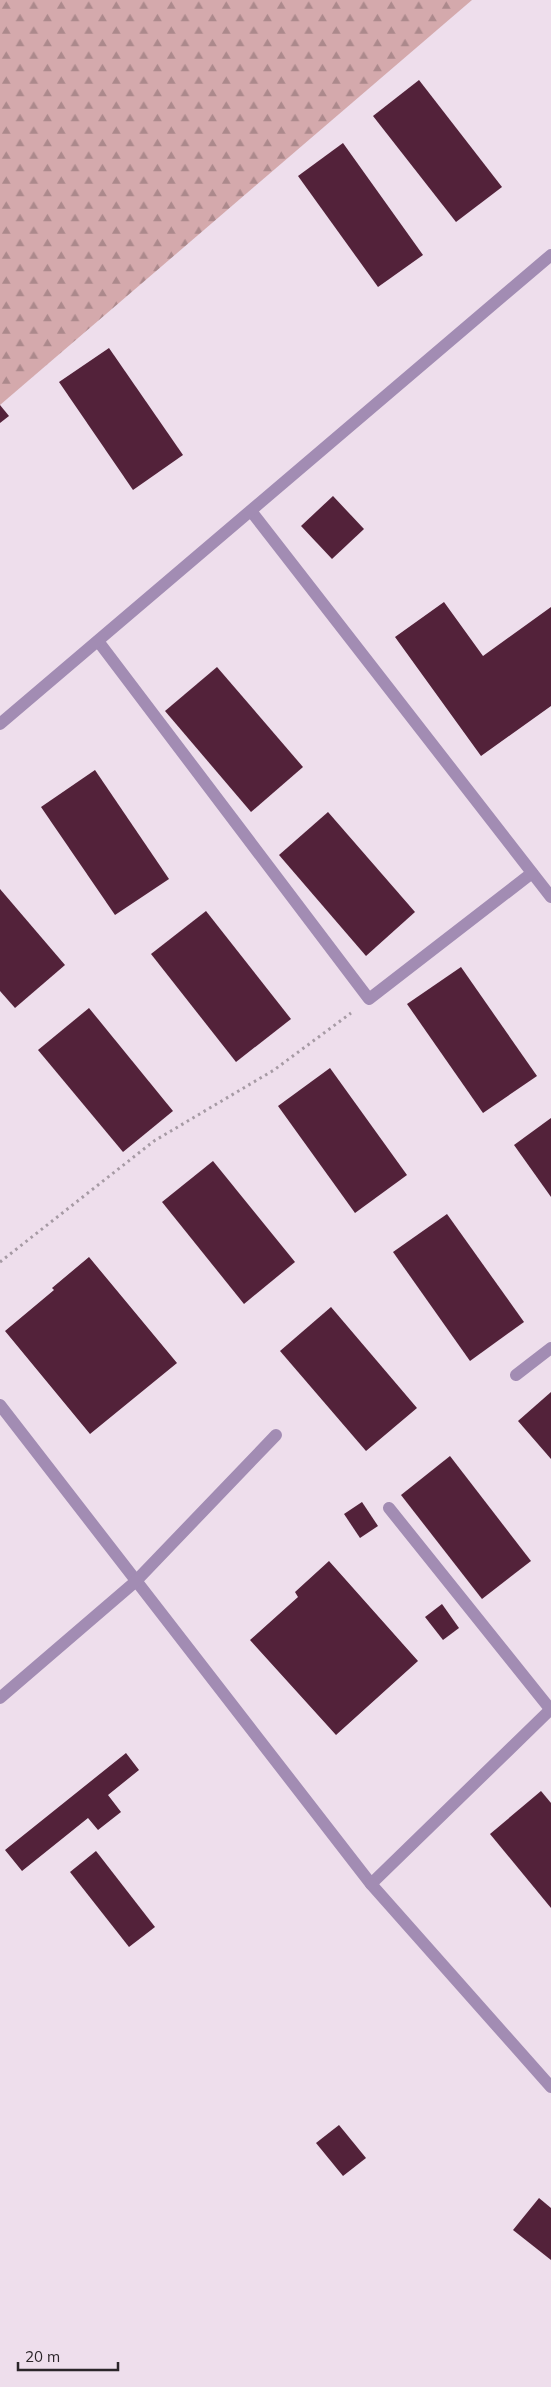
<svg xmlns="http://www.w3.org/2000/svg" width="551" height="2387" font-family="Mulish,sans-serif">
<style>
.forest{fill:url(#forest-firs)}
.building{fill:#53223a}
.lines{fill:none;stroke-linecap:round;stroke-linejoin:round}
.path{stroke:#a69aa4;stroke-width:3;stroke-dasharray:2.5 4;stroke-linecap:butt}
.minor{stroke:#a28cb3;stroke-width:12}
</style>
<defs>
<pattern id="forest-firs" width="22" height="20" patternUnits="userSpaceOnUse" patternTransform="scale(1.25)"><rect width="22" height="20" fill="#d4a9ac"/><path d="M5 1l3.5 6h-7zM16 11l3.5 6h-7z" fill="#ac898c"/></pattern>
</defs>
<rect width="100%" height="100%" fill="#eedeec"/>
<polygon class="forest" points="0,0 472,0 0,405"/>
<g class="building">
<polygon points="419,80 502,187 456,222 373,116"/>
<polygon points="343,143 423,255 378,287 298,176"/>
<polygon points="109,348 183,455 133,490 59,382"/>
<polygon points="0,405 9,416 0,423"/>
<polygon points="333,496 364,529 332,559 301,526"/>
<polygon points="444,602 483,656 551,607 551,706 481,756 395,637"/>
<polygon points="217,667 303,767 251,812 165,711"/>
<polygon points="95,770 169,879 115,915 41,807"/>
<polygon points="328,812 415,912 366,956 279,855"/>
<polygon points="0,889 65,965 15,1008 0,991"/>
<polygon points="206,911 291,1019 236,1062 151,954"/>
<polygon points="461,967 537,1076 483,1113 407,1004"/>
<polygon points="89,1008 173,1111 123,1152 38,1050"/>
<polygon points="330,1068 407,1175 355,1213 278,1106"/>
<polygon points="551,1118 551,1197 514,1145"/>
<polygon points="213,1161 295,1262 244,1304 162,1202"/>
<polygon points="447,1214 524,1322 470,1361 393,1252"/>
<polygon points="89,1257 177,1363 90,1434 5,1331 54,1290 52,1288"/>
<polygon points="331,1307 417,1408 366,1451 280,1351"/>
<polygon points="551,1392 551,1459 518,1421"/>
<polygon points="450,1456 531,1561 482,1599 401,1495"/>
<polygon points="362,1502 378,1526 360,1538 344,1514"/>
<polygon points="329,1561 418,1661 336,1735 250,1640 298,1597 295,1592"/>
<polygon points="442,1604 459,1628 443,1640 425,1617"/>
<polygon points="126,1753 139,1770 108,1795 121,1812 98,1830 88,1818 22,1871 5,1850"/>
<polygon points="541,1791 551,1803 551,1908 490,1834"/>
<polygon points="96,1851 155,1927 129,1947 70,1872"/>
<polygon points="339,2125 366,2158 343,2176 316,2143"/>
<polygon points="539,2198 551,2208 551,2260 513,2230"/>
</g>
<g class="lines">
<polyline class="path" points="0,1262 154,1141 274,1070 351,1013"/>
<g class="minor">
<polyline points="251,511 551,897"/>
<polyline points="98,641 369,999 532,873"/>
<polyline points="0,724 551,255"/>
<polyline points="516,1375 551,1348"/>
<polyline points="0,1405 371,1884 551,1709"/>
<polyline points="389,1508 551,1710"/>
<polyline points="0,1698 135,1582 276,1435"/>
<polyline points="371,1884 551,2087"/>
</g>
</g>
<path d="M18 2362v8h100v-8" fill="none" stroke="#2b2529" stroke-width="2.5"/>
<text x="25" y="2362" font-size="15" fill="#2b2529" stroke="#eedeec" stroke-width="4" paint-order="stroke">20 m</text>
</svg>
